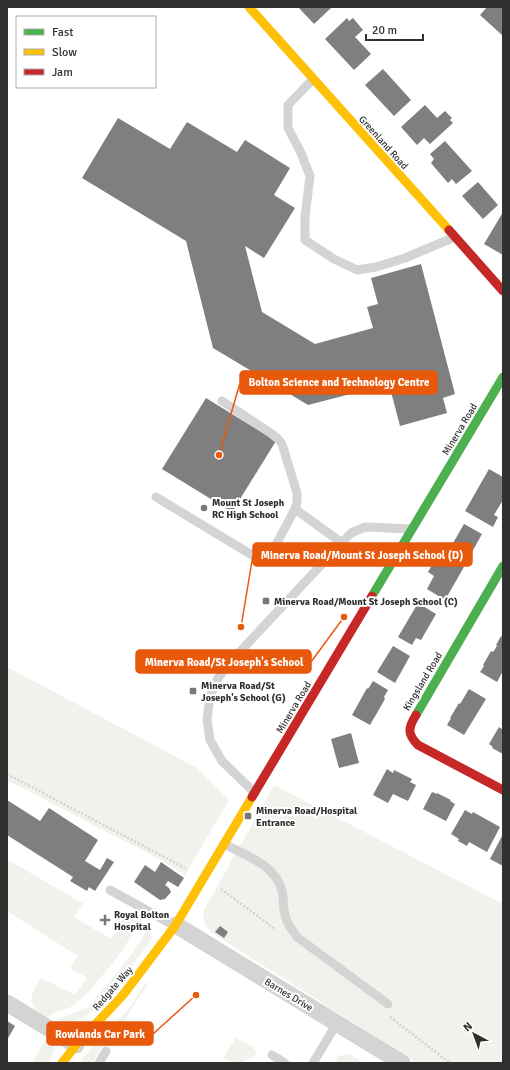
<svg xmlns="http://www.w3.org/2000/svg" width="510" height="1070" font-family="Signika,sans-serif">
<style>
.green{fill:#f0f2ec}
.building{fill:#7f7f7f}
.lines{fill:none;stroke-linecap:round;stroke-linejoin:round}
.path{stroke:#d3d3d3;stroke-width:2.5;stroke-dasharray:2 2;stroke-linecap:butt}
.lane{stroke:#d4d4d4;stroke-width:9}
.street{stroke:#d4d4d4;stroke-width:17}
.fast{stroke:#4caf50;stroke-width:9}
.slow{stroke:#ffc107;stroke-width:9}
.jam{stroke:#c62828;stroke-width:9}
.poi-dot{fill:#787878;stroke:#fff;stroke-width:1.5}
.labels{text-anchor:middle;stroke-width:4;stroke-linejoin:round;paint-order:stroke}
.street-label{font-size:10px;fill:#303030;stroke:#fff}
.poi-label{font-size:10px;font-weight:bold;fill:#303030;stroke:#fff;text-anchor:start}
.leader{fill:none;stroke:#e8590c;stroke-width:1.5}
.callout-dot{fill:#e8590c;stroke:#fff;stroke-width:1.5}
.callout{fill:#e8590c;stroke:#e8590c;stroke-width:1.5}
.callout-label{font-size:11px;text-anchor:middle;font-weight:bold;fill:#fff}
</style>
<rect width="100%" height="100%" fill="#fff"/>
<g class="green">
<polygon points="7,667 197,768 229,800 185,875 159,859 11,782 7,783"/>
<path d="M274,785l229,119v159h-86l-205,-130c-7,-9 -10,-11 -8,-23z"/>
<path d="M8,860l76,44 -11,13 39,22 15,-27 17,6 -31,45 -30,35 -14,10 -14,4 -7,6c-23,-13 -19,-20 -7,-40l34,17 12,-17 -17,-10 8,-12 -71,-45v-49z"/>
<polygon points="149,927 151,927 151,940 120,982 93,1010 83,1018 59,1024 56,1022 58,1019 87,1008 112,979 134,951"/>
<polygon points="146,982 148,984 108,1045 103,1045 92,1063 79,1063 98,1041 128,1010"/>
<polygon points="48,1037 52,1042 55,1050 50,1060 47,1063 33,1063 32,1062"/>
<path d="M236,1038l16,8 4,6 -1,4c-15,7 -17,11 -32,2z"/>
<polygon points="349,1054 363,1063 334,1063 338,1056"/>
</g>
<g class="building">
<polygon points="298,7 330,7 331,8 314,24"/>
<polygon points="487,7 503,7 503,36 480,15"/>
<polygon points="347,18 349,21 353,18 363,30 355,37 371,54 354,70 325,39"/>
<polygon points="383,69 411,100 394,116 365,85"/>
<polygon points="425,105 437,118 445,111 452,118 450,120 453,123 430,144 424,138 417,145 401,127"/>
<polygon points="118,118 170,149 187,122 237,152 245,140 290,168 274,195 295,208 264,258 245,246 262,312 315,344 373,328 367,307 378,304 371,278 421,264 455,394 443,398 447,413 400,426 389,384 308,405 213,348 186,241 82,178"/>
<polygon points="445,141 472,171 456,184 452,179 448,183 431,163 434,159 430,154"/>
<polygon points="478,182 498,205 483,219 462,196"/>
<polygon points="503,212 503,255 484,244"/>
<polygon points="206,398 276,441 232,512 162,469"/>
<polygon points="489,469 503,477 503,500 494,515 498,517 493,527 465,511"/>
<polygon points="464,524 482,534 467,561 449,550"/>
<polygon points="439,552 464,567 445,600 427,589 434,576 428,572"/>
<polygon points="418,603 436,614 421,640 416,638 412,645 398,637"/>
<polygon points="501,636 503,638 503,671 497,682 480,672 484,666 483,665 491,651 493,652 497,646 496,645"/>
<polygon points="393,646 410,656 395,683 377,672"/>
<polygon points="373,681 388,690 384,697 385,699 370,725 352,715 367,688 368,689"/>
<polygon points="469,689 486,699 464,735 447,725 451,718 450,718 459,703 460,704"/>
<polygon points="499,727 503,730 503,754 492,748 493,747 489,744"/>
<polygon points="351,733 359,763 339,768 331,739"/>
<polygon points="387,769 393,773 394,770 412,779 410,782 416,785 408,801 393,794 388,803 373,795"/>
<polygon points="432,792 437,794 437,793 451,800 450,801 455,804 446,821 423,809"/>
<polygon points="7,800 40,821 49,808 98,840 85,861 100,870 107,858 114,862 95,891 89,887 87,891 70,881 73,877 7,835"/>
<polygon points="465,810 472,814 473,812 500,827 487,852 469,842 467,846 458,841 459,839 451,834"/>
<polygon points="503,834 503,866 490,859"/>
<polygon points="161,862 184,878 178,887 168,881 165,885 169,888 171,892 165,899 160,900 134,882 145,865 155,872"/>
<polygon points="220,926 228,932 224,938 215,932"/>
<polygon points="7,1021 15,1026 7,1040"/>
</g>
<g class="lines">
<g class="path">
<polyline points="7,774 185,868"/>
<polyline points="221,889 275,929"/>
<polyline points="390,1017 450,1063"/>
<polyline points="115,1042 127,1023"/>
</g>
<g class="lane">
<polyline points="313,79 288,105 288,128 301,153 310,176 305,217 305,240 334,259 357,270 376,267 405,258 455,237"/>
<path d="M156,497l99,60c7,1 10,0 16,-3l24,-45 2,-7v-9l-15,-49 -4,-5 -6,-5 -50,-33"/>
<polyline points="295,509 342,543"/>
<polyline points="255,793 222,761 210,740 207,719 210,696 218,678 235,657 351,533 365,527 412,529"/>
<path d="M224,844c21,11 52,21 58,47 2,8 1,16 3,24 2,9 7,15 12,22l91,67"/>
<polyline points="110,890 175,926"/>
<polyline points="272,1055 285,1063"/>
<polyline points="99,1063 106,1051"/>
<polyline points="313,1063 337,1023"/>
</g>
<g class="street">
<polyline points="176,925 402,1063"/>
<polyline points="7,1003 76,1045"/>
</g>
<g class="fast">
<polyline points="372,596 503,377"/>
<polyline points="416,715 503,566"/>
</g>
<g class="slow">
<polyline points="249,7 449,230"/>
<polyline points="62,1063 76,1045 123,995 175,926 252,797"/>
</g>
<g class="jam">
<polyline points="449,230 503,291"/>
<path d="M416,715c-8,13 -9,19 2,30l85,45"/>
<polyline points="252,797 372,596"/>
</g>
</g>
<g class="poi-dot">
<circle cx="204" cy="508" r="4"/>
<rect x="262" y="597" width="8" height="8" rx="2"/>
<rect x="189" y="687" width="8" height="8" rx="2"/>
<rect x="244" y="812" width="8" height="8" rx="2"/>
<path d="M103 914h4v4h4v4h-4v4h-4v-4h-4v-4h4z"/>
</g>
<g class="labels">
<g class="street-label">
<text transform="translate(384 142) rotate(48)" y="4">Greenland Road</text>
<text transform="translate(459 429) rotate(-59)" y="4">Minerva Road</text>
<text transform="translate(422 681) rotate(-59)" y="4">Kingsland Road</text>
<text transform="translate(293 707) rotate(-59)" y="4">Minerva Road</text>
<text transform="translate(112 988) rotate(-49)" y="4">Redgate Way</text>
<text transform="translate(289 994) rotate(31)" y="4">Barnes Drive</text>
</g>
<g class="poi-label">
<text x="212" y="506">Mount St Joseph<tspan x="212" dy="12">RC High School</tspan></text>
<text x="274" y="605">Minerva Road/Mount St Joseph School (C)</text>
<text x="201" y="689">Minerva Road/St<tspan x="201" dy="12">Joseph's School (G)</tspan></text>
<text x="256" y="814">Minerva Road/Hospital<tspan x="256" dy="12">Entrance</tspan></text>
<text x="114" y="918">Royal Bolton<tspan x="114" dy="12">Hospital</tspan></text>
</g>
</g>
<path class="leader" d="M219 455L240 383M241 627L253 555M344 617L311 662M196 995L153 1034"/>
<g class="callout-dot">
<circle cx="219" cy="455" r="4"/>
<circle cx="241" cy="627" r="4"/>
<circle cx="344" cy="617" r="4"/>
<circle cx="196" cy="995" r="4"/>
</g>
<g class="callout">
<rect x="240" y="371" width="197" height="23" rx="4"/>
<rect x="253" y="543" width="219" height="23" rx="4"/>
<rect x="136" y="650" width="175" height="23" rx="4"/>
<rect x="47" y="1022" width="106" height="23" rx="4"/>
</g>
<g class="callout-label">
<text x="339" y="386">Bolton Science and Technology Centre</text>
<text x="362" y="559">Minerva Road/Mount St Joseph School (D)</text>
<text x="224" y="666">Minerva Road/St Joseph's School</text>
<text x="100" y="1038">Rowlands Car Park</text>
</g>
<rect width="510" height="1070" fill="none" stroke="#303030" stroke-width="16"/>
<rect x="16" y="16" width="140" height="72" fill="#ffffff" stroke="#acacac"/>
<rect x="24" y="29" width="20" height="6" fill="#4caf50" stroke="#acacac"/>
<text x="52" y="36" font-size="12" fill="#303030">Fast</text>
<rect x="24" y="49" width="20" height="6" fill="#ffc107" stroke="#acacac"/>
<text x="52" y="56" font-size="12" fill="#303030">Slow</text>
<rect x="24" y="69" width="20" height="6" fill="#c62828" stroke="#acacac"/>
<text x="52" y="76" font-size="12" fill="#303030">Jam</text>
<g transform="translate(474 1034) rotate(319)" stroke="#ffffff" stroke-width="3" paint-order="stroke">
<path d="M0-3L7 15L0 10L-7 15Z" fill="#303030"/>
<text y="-6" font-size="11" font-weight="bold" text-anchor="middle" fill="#303030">N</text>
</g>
<path d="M366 34v6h57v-6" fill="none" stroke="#303030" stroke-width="2"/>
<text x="372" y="34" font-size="12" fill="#303030" stroke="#ffffff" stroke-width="3" paint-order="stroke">20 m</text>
</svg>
